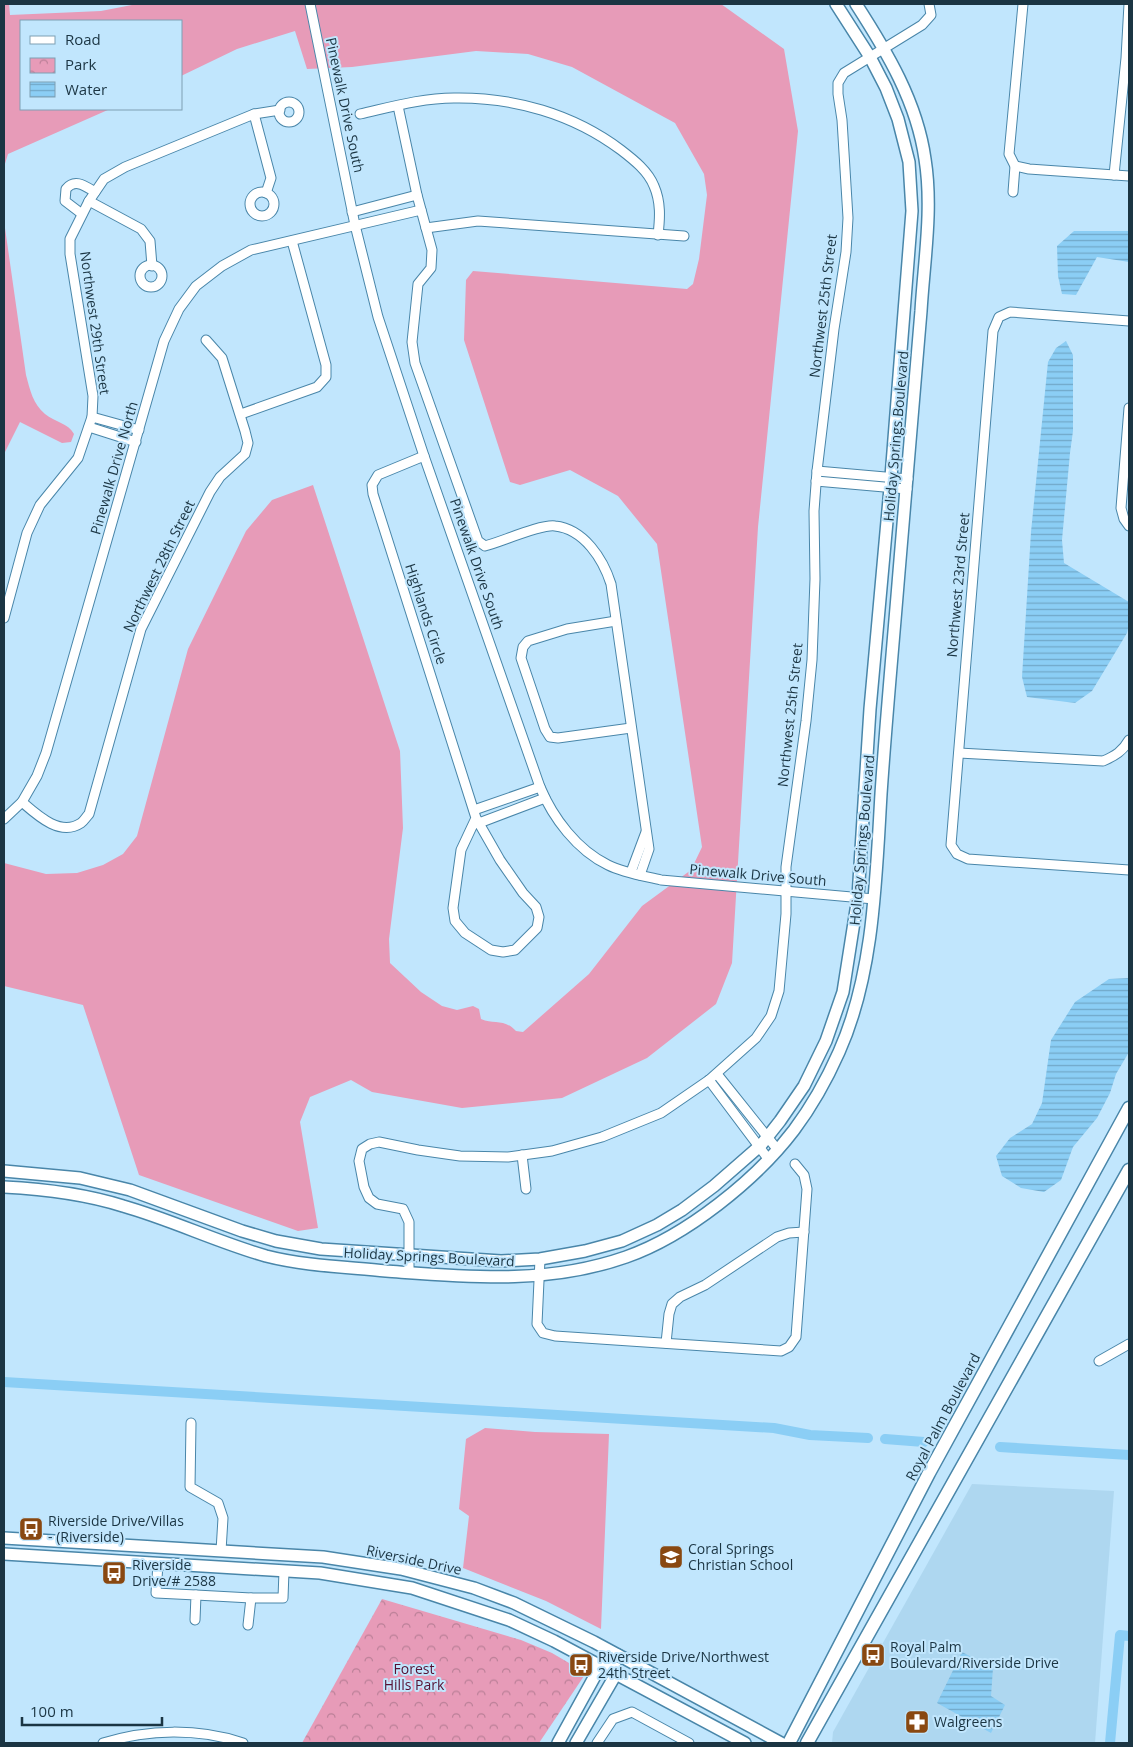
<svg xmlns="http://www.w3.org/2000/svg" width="1133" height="1747" font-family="'Open Sans',sans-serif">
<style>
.built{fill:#aed7f0}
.grass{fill:#e79bb8}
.park{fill:url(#park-crowns)}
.water{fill:url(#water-rules)}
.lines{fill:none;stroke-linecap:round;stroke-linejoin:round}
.canal{stroke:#8bcef5;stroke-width:10}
.minor-casing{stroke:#4986a9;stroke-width:11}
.tertiary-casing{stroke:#4986a9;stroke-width:14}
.secondary-casing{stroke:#4986a9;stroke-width:15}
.minor{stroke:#fff;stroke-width:9}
.tertiary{stroke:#fff;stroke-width:11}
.secondary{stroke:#fff;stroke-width:12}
.labels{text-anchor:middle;stroke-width:4;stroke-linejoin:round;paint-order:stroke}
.street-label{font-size:14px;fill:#1b3543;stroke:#c1e6fd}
.poi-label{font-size:14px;fill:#1b3543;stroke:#c1e6fd;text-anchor:start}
.park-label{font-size:14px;fill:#561133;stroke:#c1e6fd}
</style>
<defs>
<pattern id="park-crowns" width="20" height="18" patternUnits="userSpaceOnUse" patternTransform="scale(1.25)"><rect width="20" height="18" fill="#e79bb8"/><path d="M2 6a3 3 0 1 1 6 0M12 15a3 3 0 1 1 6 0" fill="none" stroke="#ba7f97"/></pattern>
<pattern id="water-rules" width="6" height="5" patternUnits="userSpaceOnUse" patternTransform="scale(1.25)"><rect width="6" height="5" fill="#8bcef5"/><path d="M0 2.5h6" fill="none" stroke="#71a8c8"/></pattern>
</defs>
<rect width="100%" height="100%" fill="#c1e6fd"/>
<polygon class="built" points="972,1484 1114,1491 1095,1743 832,1743 833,1732"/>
<g class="grass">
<path d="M4,4h5l1,11 91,-4 36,-7h584l63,45 14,82 -40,396 -26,436 -16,41 -69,54 -85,40 -100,10 -90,-16 -21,-12 -41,17 -10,25 18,106 -20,3 -159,-56 -56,-170 -79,-19v-123l42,11 31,-1 26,-8 20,-11 14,-18 51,-187 58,-118 26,-31 41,-15 87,266 3,77 -14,111 1,24 31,29 21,14 15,4 16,-4 6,3 2,10c13,6 23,-1 35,12l7,1 66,-58 53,-68 49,-36 11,-23 -45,-303 -39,-48 -48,-26 -50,15 -10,-3 -46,-142 2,-60 7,-9 214,18 6,-5 6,-25 8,-64 -3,-21 -29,-51 -103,-56 -44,-13 -52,-3 -124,16 -45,2 -12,-38 -58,18 -56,27v-55h-160v88h89l-102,45 -4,13z"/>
<path d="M4,221l22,154c4,15 7,29 19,39 10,8 23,9 29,20l-3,8 -9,1 -42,-21 -16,32z"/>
<polygon points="485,1428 535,1432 609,1434 601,1629 546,1601 463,1568 469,1516 459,1509 466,1439"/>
</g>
<polygon class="park" points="382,1599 521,1640 552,1653 586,1673 539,1743 302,1743"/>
<g class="water">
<polygon points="1074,231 1129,231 1129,262 1097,257 1076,295 1062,294 1058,276 1057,246"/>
<polygon points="1066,341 1073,355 1073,431 1070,453 1062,540 1064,563 1129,602 1129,624 1127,633 1092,691 1075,703 1027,697 1022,677 1031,532 1048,362 1056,348"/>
<polygon points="1129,978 1129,1052 1116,1074 1110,1093 1097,1118 1073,1147 1061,1180 1044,1192 1021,1188 1002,1176 996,1156 1010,1138 1032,1124 1042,1103 1051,1040 1075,1002 1109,979"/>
<polygon points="962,1652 993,1668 991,1696 1005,1705 991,1733 937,1703"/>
</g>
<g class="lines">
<g class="canal">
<polyline points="4,1382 774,1428 810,1435 868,1438"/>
<polyline points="885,1439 924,1442"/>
<polyline points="1000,1447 1129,1455"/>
<polyline points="1110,1743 1120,1635 1129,1636"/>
</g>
<defs>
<g id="minor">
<path d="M310,4l45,221 23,92 46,139 116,331c13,31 37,63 68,78 16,8 36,11 53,15l213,19"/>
<circle cx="289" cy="112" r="10"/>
<path d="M398,106l19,89 15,55 -1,18 -13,16 -6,58 3,21 63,178 7,5c16,-4 56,-22 70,-20 29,3 48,33 56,58l38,265 -9,26"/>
<polyline points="254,114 271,178 266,193"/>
<path d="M360,114c31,-7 62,-16 94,-16 60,-1 119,16 167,52 13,10 27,21 33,36 7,16 6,32 4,49"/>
<polyline points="1015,166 1029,169 1129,176"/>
<polyline points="1114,175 1126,58 1129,4"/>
<polyline points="1013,192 1015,166 1009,154 1023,4"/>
<circle cx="262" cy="204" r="12"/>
<polyline points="89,201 141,229 150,241 152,266"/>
<polyline points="352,212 417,195"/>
<path d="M82,214l-17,-13 1,-12c9,-11 19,-3 29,3"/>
<polyline points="426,228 478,221 684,236"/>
<circle cx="151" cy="276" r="11"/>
<polyline points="1129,321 1010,312 999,317 993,331 951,845 957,854 968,859 1129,870"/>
<polyline points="1129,408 1121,508 1124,519 1129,526"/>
<polyline points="241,414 317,387 326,377 326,365 292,241"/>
<polyline points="92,417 139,430"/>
<polyline points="89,427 136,442"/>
<polyline points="424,456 378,475 372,485 373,494 476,818 500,860 523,893 536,907 539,917 537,928 515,950 503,952 491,950 465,933 455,921 453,908 461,850 476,818"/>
<polyline points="817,471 908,479"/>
<polyline points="816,481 907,489"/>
<polyline points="4,618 27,533 40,505 78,458 92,417 93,396 70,254 70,239 89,201 104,179 125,167 254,114 280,110"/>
<polyline points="616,621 567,629 528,641 523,647 521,658 545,729 550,737 558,738 631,728"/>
<path d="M959,753l144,8c12,-5 20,-10 26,-21"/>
<path d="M22,802c15,13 38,35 59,21 3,-2 5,-6 8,-9l52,-185 69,-137 10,-15 25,-23 3,-11 -3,-12 -23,-73 -16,-18"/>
<polyline points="474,810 540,787"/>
<polyline points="4,819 22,802 37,776 46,753 164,341 179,309 196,286 222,266 251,250 421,210"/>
<polyline points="479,823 545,798"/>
<polyline points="631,872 646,832"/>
<polyline points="717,1074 777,1149"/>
<polyline points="709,1080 769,1160"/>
<polyline points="522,1155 526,1189"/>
<polyline points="540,1259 537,1324 543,1333 555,1336 781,1351 789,1347 796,1337 807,1189 804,1175 795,1164"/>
<polyline points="409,1272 409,1222 403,1209 377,1204 369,1198 364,1187 359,1161 362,1149 370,1144 379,1142 418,1150 460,1156 508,1157 552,1151 602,1137 661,1113 709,1080 756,1038 771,1016 779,991 786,914 786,867 806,721 812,660 815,579 814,511 817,471 834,329 846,252 848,218 842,120 838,94 838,83 844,73 922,25 931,15 929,4"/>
<polyline points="666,1343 669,1314 672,1304 680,1297 705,1285 777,1237 789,1233 804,1232"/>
<polyline points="1099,1361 1129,1344"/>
<polyline points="191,1423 190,1487 218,1503 223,1518 221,1551"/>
<polyline points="158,1564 156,1593 196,1595 195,1620"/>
<polyline points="196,1595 251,1598 248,1625"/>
<polyline points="251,1598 283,1598 284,1571"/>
<path d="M103,1743c45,-14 95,-15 140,0"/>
<polyline points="597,1743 613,1719 632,1712 689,1743"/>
</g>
<g id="tertiary">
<polyline points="4,1171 80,1178 130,1190 242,1231 276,1241 321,1249 501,1261 540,1259 585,1251 622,1241 657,1225 682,1210 714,1186 761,1145 780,1121 804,1086 826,1041 843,992 858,897 870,709 891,477 912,211 909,162 898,119 886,88 870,57 836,4"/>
<path d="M4,1187c40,2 81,7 119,19 49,14 94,36 143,50 39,10 81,11 120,15 83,6 160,14 240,-14 60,-21 130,-77 168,-127 18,-24 33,-51 45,-78 35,-78 37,-174 42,-258 5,-74 12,-148 18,-222 8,-87 15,-174 22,-261 3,-50 12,-102 4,-152 -8,-57 -38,-107 -69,-155"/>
<polyline points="4,1538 323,1557 401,1569 474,1588 514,1603 594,1642 781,1743"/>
<polyline points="4,1554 320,1573 412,1588 509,1620 554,1641 745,1743"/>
<polyline points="558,1743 601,1665 618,1655"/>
<polyline points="576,1743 616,1674 616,1668"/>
</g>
<g id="secondary">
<polyline points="789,1743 929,1473 1129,1108"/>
<polyline points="807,1743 1129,1170"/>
</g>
</defs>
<use href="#minor" class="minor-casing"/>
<use href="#tertiary" class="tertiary-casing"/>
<use href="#secondary" class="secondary-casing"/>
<use href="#minor" class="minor"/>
<use href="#tertiary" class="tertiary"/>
<use href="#secondary" class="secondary"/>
</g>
<defs>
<symbol id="bus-square" viewBox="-11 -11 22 22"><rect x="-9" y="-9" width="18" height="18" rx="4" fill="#894811" stroke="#c1e6fd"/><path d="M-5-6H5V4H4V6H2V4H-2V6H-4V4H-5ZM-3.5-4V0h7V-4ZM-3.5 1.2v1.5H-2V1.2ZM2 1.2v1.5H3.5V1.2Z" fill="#fff"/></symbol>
<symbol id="school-square" viewBox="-11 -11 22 22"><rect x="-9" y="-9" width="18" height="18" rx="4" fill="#894811" stroke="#c1e6fd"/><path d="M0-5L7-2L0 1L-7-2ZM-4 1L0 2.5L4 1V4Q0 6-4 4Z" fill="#fff"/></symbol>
<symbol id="pharmacy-square" viewBox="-11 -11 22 22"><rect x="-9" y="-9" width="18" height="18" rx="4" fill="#894811" stroke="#c1e6fd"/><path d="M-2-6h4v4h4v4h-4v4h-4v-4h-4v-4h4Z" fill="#fff"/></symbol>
</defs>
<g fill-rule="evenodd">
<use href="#bus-square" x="17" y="1515" width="28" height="28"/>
<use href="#school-square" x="657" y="1543" width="28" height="28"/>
<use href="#bus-square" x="100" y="1559" width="28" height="28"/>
<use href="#bus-square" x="859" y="1641" width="28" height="28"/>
<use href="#bus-square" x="567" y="1651" width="28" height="28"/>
<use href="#pharmacy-square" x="903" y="1708" width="28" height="28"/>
</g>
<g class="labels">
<g class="street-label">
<text transform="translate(345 105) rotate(78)" y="5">Pinewalk Drive South</text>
<text transform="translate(823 306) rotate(-83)" y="5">Northwest 25th Street</text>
<text transform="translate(95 323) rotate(82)" y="5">Northwest 29th Street</text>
<text transform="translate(896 436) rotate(-85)" y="5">Holiday Springs Boulevard</text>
<text transform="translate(114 468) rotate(-74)" y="5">Pinewalk Drive North</text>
<text transform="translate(477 564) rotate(71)" y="5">Pinewalk Drive South</text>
<text transform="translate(159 566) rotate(-64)" y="5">Northwest 28th Street</text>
<text transform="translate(958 585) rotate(-85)" y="5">Northwest 23rd Street</text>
<text transform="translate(426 614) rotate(72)" y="5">Highlands Circle</text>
<text transform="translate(790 715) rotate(-84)" y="5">Northwest 25th Street</text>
<text transform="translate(862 840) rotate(-85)" y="5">Holiday Springs Boulevard</text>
<text transform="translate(758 875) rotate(5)" y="5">Pinewalk Drive South</text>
<text transform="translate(429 1257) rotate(3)" y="5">Holiday Springs Boulevard</text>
<text transform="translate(943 1417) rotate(-62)" y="5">Royal Palm Boulevard</text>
<text transform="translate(414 1560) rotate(12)" y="5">Riverside Drive</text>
</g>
<g class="poi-label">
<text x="48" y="1526">Riverside Drive/Villas<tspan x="48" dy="16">- (Riverside)</tspan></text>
<text x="688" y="1554">Coral Springs<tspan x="688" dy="16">Christian School</tspan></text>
<text x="132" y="1570">Riverside<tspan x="132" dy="16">Drive/# 2588</tspan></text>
<text x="890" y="1652">Royal Palm<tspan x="890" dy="16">Boulevard/Riverside Drive</tspan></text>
<text x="598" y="1662">Riverside Drive/Northwest<tspan x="598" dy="16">24th Street</tspan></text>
<text x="934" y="1727">Walgreens</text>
</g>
<g class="park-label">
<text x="414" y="1674">Forest<tspan x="414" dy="16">Hills Park</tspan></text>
</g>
</g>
<rect width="1133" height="1747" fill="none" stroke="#1b3543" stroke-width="10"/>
<rect x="20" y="20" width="162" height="90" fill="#c1e6fd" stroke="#7f9fb3"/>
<rect x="30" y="36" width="25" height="8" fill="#ffffff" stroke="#7f9fb3"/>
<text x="65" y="45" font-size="15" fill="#1b3543">Road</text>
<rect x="30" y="58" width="25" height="15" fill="url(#park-crowns)" stroke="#7f9fb3"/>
<text x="65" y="70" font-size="15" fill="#1b3543">Park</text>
<rect x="30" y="82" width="25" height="15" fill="url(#water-rules)" stroke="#7f9fb3"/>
<text x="65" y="95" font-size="15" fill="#1b3543">Water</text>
<path d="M22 1717v8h140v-8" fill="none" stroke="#1b3543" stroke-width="2.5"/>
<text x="30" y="1717" font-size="15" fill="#1b3543" stroke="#c1e6fd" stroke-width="4" paint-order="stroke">100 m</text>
</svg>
